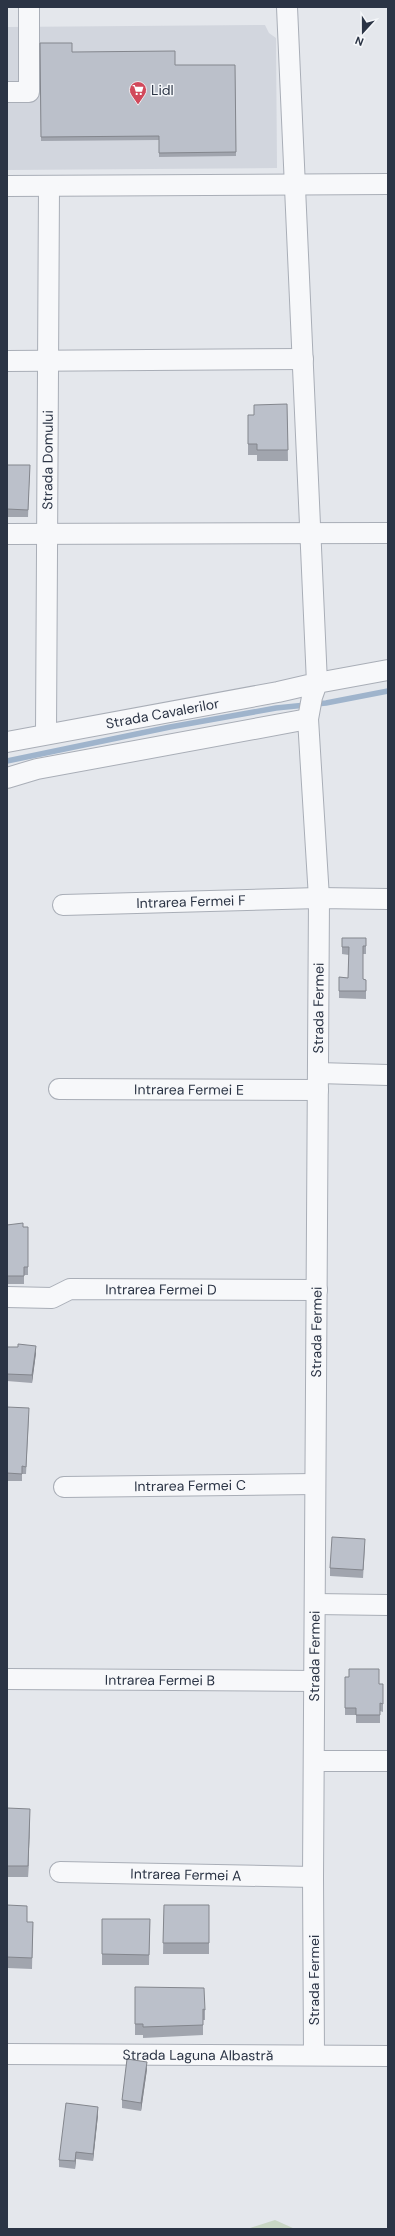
<svg xmlns="http://www.w3.org/2000/svg" width="395" height="2236" font-family="'DM Sans',sans-serif">
<style>
.built{fill:#d2d6de}
.green{fill:#c9d6c5}
.lines{fill:none;stroke-linecap:round;stroke-linejoin:round}
.stream{stroke:#9fb4cc;stroke-width:5.5}
.minor-casing{stroke:#a9aeb7;stroke-width:22}
.minor{stroke:#f7f8fa;stroke-width:20}
.wall{fill:#a1a5ae}
.shaded-wall{fill:#83868d}
.building{fill:#bbc0ca;stroke:#83868d}
.labels{text-anchor:middle;stroke-width:3;stroke-linejoin:round;paint-order:stroke}
.poi-label{font-size:14px;fill:#2b3445;stroke:#f4f6f9;text-anchor:start}
.street-label{font-size:14px;fill:#2b3445;stroke:#f4f6f9}
</style>
<rect width="100%" height="100%" fill="#e4e7ec"/>
<polygon class="built" points="265,25 269,33 276,38 277,168 7,170 7,27"/>
<polygon class="green" points="275,2220 295,2229 247,2229"/>
<g class="lines">
<polyline class="stream" points="7,761 170,727 276,708 326,703 388,691"/>
<defs>
<g id="minor">
<polyline points="7,92 29,92 29,7"/>
<polyline points="7,186 388,184"/>
<polyline points="7,361 303,359"/>
<polyline points="7,534 388,533"/>
<path id="s1" d="M46,734l3,-547"/>
<path id="s2" d="M7,742l271,-50 39,-9 -30,-676"/>
<polyline points="7,778 37,769 308,719"/>
<path id="s3" d="M63,905l256,-7 69,1"/>
<polyline points="318,1073 388,1075"/>
<path id="s4" d="M59,1089l259,1"/>
<path id="s5" d="M7,1297l45,1 18,-9 247,1"/>
<path id="s6" d="M64,1487l251,-3"/>
<polyline points="315,1604 388,1605"/>
<path id="s7" d="M7,1679l307,2"/>
<polyline points="314,1761 388,1761"/>
<path id="s8" d="M60,1872l253,5"/>
<path id="s9" d="M7,2054l381,2"/>
<path id="s10" d="M314,2055l-1,-178 6,-979 -11,-179 4,-22 5,-14 71,-13"/>
</g>
</defs>
<use href="#minor" class="minor-casing"/>
<use href="#minor" class="minor"/>
</g>
<g class="wall">
<polygon points="40,43 72,52 175,65 235,65 236,156 159,157 159,140 41,141"/>
<polygon points="287,404 288,461 257,461 257,455 248,455 248,415 254,415"/>
<polygon points="7,465 30,465 28,517 7,517"/>
<polygon points="342,938 366,938 366,954 363,954 363,979 366,980 366,999 339,998 339,977 348,978 349,955 342,954"/>
<polygon points="7,1225 23,1227 28,1227 28,1275 24,1275 24,1284 7,1284"/>
<polygon points="7,1347 36,1353 32,1383 7,1381"/>
<polygon points="7,1407 29,1415 26,1474 22,1474 22,1481 7,1481"/>
<polygon points="365,1546 363,1578 330,1576 330,1568"/>
<polygon points="345,1677 349,1677 379,1684 383,1684 383,1712 380,1711 380,1723 356,1723 356,1715 345,1715"/>
<polygon points="7,1808 30,1819 28,1877 7,1877"/>
<polygon points="7,1905 27,1922 33,1922 32,1969 7,1968"/>
<polygon points="164,1905 209,1905 209,1954 163,1954"/>
<polygon points="102,1919 150,1919 149,1965 102,1965"/>
<polygon points="135,1987 205,2010 205,2020 203,2020 203,2035 143,2038 143,2035 135,2035"/>
<polygon points="147,2069 141,2111 122,2108 122,2100"/>
<polygon points="98,2115 93,2161 76,2159 75,2169 59,2167 59,2160"/>
</g>
<g class="shaded-wall">
<polygon points="36,1346 36,1353 32,1383 32,1375"/>
<polygon points="30,1809 30,1819 28,1877 28,1866"/>
<polygon points="147,2062 147,2069 141,2111 141,2103"/>
<polygon points="98,2107 98,2115 93,2161 93,2154"/>
<polygon points="76,2152 76,2159 75,2169 75,2161"/>
</g>
<g class="building">
<polygon points="40,43 72,43 72,52 175,51 175,65 235,65 236,152 159,153 159,136 41,137"/>
<polygon points="287,404 288,450 257,450 257,444 248,444 248,415 254,415 254,405"/>
<polygon points="7,465 30,465 28,510 7,509"/>
<polygon points="342,938 366,938 366,946 363,946 363,979 366,980 366,991 339,991 339,977 348,978 349,947 342,947"/>
<polygon points="23,1223 23,1227 28,1227 28,1267 24,1267 24,1276 7,1276 7,1225"/>
<polygon points="18,1344 36,1346 32,1375 7,1374 7,1347 18,1347"/>
<polygon points="7,1407 29,1408 26,1467 22,1466 22,1474 7,1473"/>
<polygon points="332,1537 365,1539 363,1570 330,1568"/>
<polygon points="349,1669 379,1669 379,1684 383,1684 383,1704 380,1703 380,1715 356,1715 356,1708 345,1708 345,1677 349,1677"/>
<polygon points="7,1808 30,1809 28,1866 7,1866"/>
<polygon points="7,1905 27,1906 27,1922 33,1922 32,1958 7,1957"/>
<polygon points="164,1905 209,1905 209,1943 163,1943"/>
<polygon points="102,1919 150,1919 149,1955 102,1954"/>
<polygon points="135,1987 204,1988 205,2010 203,2009 203,2025 143,2027 143,2024 135,2024"/>
<polygon points="127,2059 147,2062 141,2103 122,2100"/>
<polygon points="66,2103 98,2107 93,2154 76,2152 75,2161 59,2160"/>
</g>
<defs>
<symbol id="supermarket-pin" viewBox="-11 -11 22 30"><path d="M0 17L-7.5 6A9.5 9.5 0 1 1 7.5 6Z" fill="#d1495b" stroke="#f4f6f9"/><path d="M-6-5.5h2.5l.6 2H6L4.5 2H-2.5L-4.4-4H-6ZM-1.5 3.2a1.3 1.3 0 1 0 .1 0ZM3 3.2a1.3 1.3 0 1 0 .1 0Z" fill="#fff"/></symbol>
</defs>
<g fill-rule="evenodd">
<use href="#supermarket-pin" x="128" y="80" width="20" height="27"/>
</g>
<g class="labels">
<g class="poi-label">
<text x="151" y="95">Lidl</text>
</g>
<g class="street-label">
<text dy="5" stroke="none"><textPath href="#s1" startOffset="274">Strada Domului</textPath></text>
<text dy="5" stroke="none"><textPath href="#s2" startOffset="158">Strada Cavalerilor</textPath></text>
<text dy="5" stroke="none"><textPath href="#s3" startOffset="128">Intrarea Fermei F</textPath></text>
<text dy="5" stroke="none"><textPath href="#s10" startOffset="1047">Strada Fermei</textPath></text>
<text dy="5" stroke="none"><textPath href="#s4" startOffset="130">Intrarea Fermei E</textPath></text>
<text dy="5" stroke="none"><textPath href="#s5" startOffset="156">Intrarea Fermei D</textPath></text>
<text dy="5" stroke="none"><textPath href="#s10" startOffset="723">Strada Fermei</textPath></text>
<text dy="5" stroke="none"><textPath href="#s6" startOffset="126">Intrarea Fermei C</textPath></text>
<text dy="5" stroke="none"><textPath href="#s10" startOffset="399">Strada Fermei</textPath></text>
<text dy="5" stroke="none"><textPath href="#s7" startOffset="153">Intrarea Fermei B</textPath></text>
<text dy="5" stroke="none"><textPath href="#s8" startOffset="126">Intrarea Fermei A</textPath></text>
<text transform="translate(314 1980) rotate(-90)" y="5">Strada Fermei</text>
<text dy="5" stroke="none"><textPath href="#s9" startOffset="191">Strada Laguna Albastră</textPath></text>
</g>
</g>
<rect width="395" height="2236" fill="none" stroke="#2b3445" stroke-width="16"/>
<g transform="translate(363 32) rotate(201)" stroke="#f4f6f9" stroke-width="3" paint-order="stroke">
<path d="M0-3L7 15L0 10L-7 15Z" fill="#2b3445"/>
<text y="-6" font-size="11" font-weight="bold" text-anchor="middle" fill="#2b3445">N</text>
</g>
</svg>
